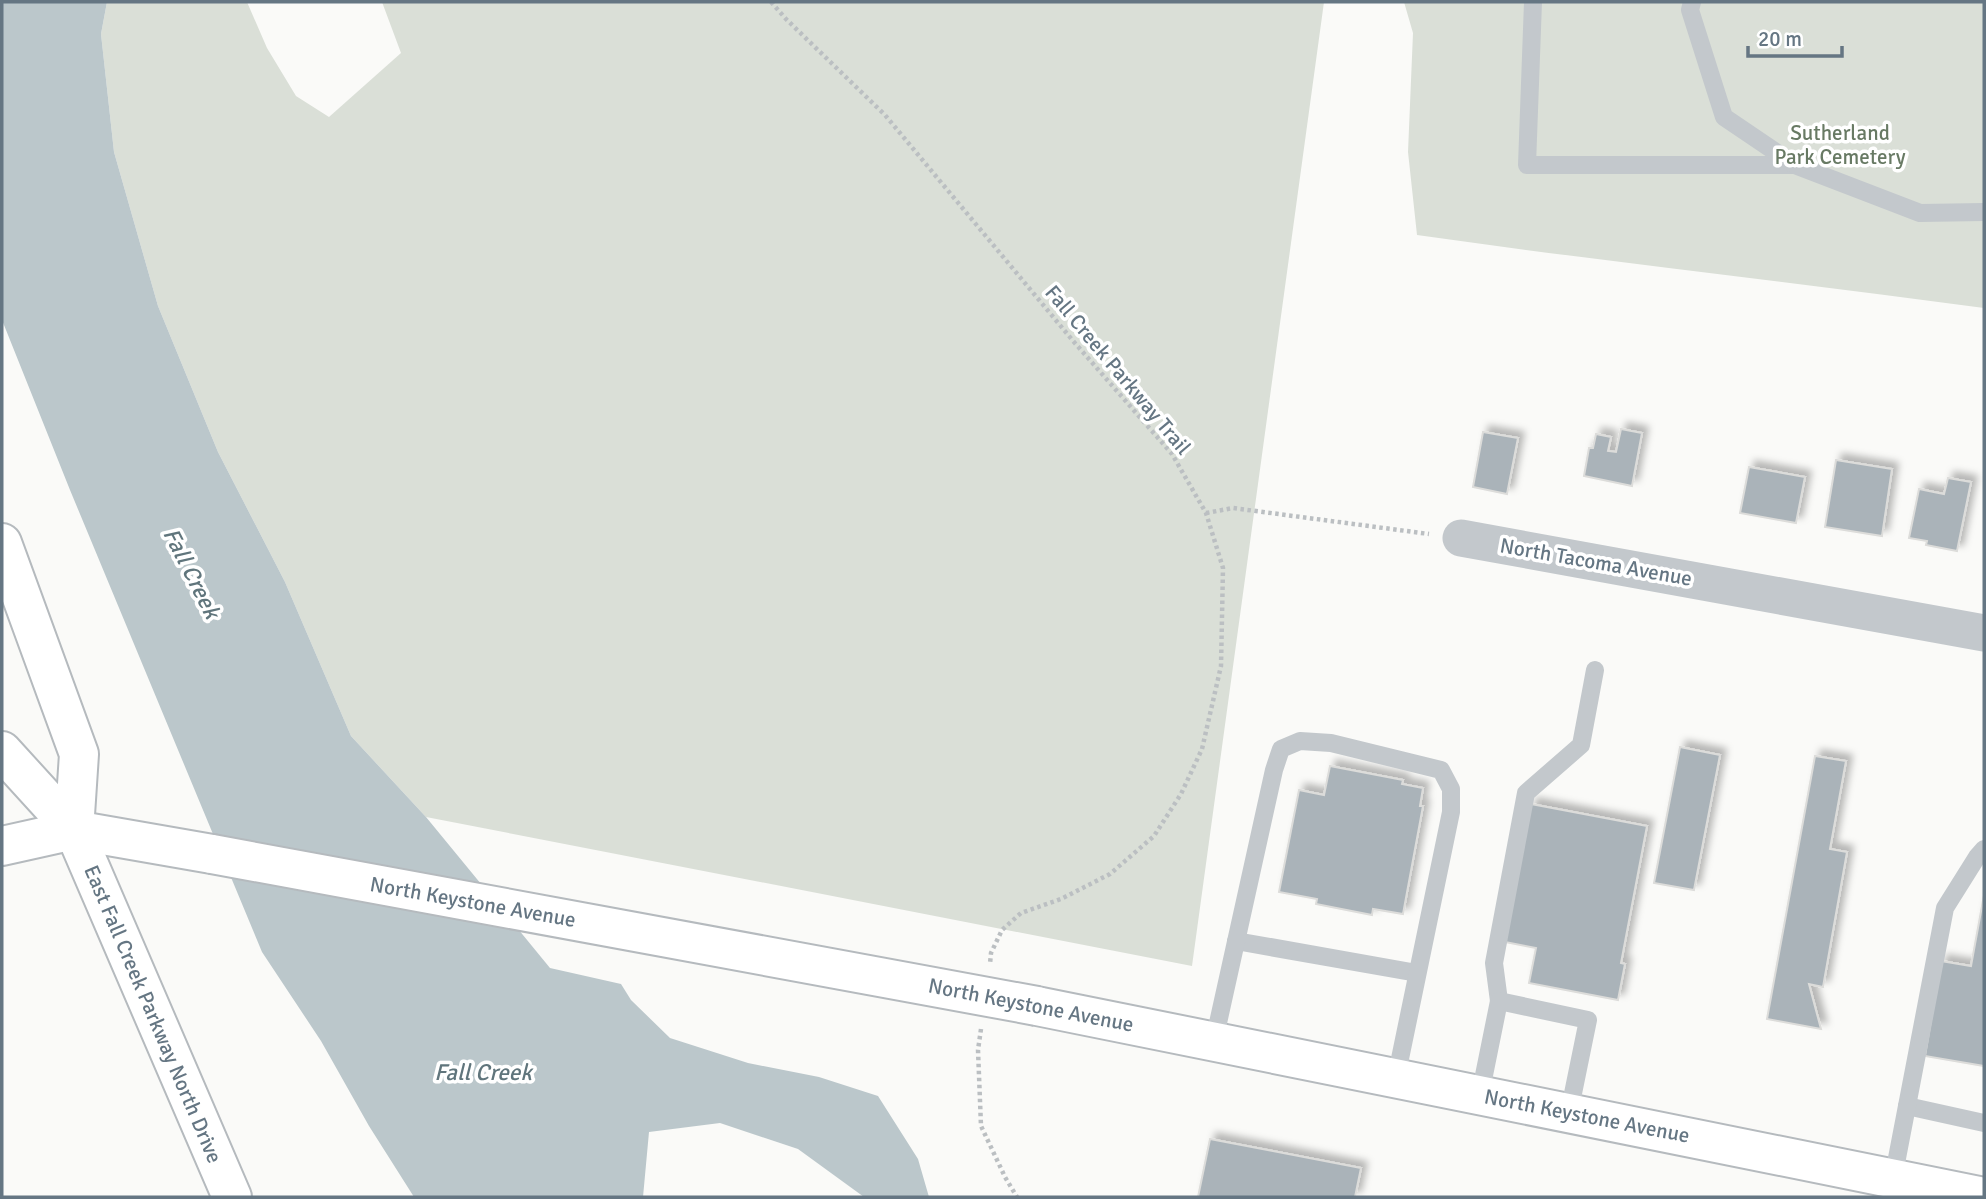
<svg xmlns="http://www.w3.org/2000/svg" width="1986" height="1199" font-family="Signika,sans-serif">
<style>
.green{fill:#dadfd7}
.water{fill:#bbc7cb}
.building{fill:#aab3b9;stroke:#dcdcda;stroke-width:2;filter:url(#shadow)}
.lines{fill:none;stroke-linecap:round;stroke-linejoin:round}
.primary-casing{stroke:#b5babe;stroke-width:42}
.path{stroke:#bbbfc2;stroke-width:4.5;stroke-dasharray:3.5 3.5;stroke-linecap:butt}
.service{stroke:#c3c8cc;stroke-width:18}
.minor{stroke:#c3c8cc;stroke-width:37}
.primary{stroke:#fff;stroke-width:38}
.primary-bridge-casing{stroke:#b5babe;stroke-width:42;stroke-linecap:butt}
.primary-bridge{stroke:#fff;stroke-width:38}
.labels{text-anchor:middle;stroke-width:7;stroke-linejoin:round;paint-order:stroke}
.park-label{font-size:21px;fill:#687a64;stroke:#fff}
.street-label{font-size:21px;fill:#657683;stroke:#fff}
.water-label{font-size:23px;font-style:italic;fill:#60757c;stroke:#fff}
</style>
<defs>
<filter id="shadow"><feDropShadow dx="6" dy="-6" stdDeviation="3.5" flood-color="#0004"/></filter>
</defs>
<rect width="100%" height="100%" fill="#fafaf8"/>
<g class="green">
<polygon points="107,2 247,2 267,48 296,96 329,117 401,53 382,2 1324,2 1192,966 426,817 351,736 285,582 218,452 158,306 114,152 101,34"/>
<path d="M1404,2h580v306c-189,-26 -378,-46 -567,-73l-9,-83 5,-119z"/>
</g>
<polygon class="water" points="2,2 107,2 101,34 114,152 158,306 218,452 285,582 351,736 426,817 550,968 621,984 631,1000 670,1038 748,1063 819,1077 878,1096 918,1159 929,1197 864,1197 798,1149 720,1123 649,1132 643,1197 414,1197 369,1126 321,1041 262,952 70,490 2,320"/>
<g class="building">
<polygon points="1621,429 1642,433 1632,486 1584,476 1589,448 1593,448 1596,434 1611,437 1608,451 1616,452"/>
<polygon points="1483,432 1518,438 1507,494 1473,487"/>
<polygon points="1836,460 1892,469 1882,536 1825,527"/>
<polygon points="1749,467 1805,477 1796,523 1740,513"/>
<polygon points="1948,478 1971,482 1957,551 1926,545 1927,541 1909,538 1919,489 1944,494"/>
<polygon points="1680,747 1720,755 1694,890 1654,883"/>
<polygon points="1815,756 1846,761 1830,849 1847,852 1823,987 1809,984 1821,1029 1767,1019"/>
<polygon points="1330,766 1403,780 1402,784 1423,788 1420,806 1423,806 1403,914 1373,909 1372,915 1316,904 1317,899 1279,892 1299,790 1324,795"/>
<polygon points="1531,804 1647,826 1621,963 1625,964 1618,1000 1529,983 1536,948 1505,942"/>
<polygon points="1984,895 1984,1066 1925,1056 1941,961 1971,966"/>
<polygon points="1210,1139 1361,1168 1355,1197 1198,1197"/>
</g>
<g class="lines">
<defs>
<g id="primary">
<polyline points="2,543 79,754 74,830"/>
<polyline points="2,751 74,830 232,1197"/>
<polyline points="58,821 74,830 212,854"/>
<polyline points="2,846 74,830"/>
<polyline points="1037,1006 1984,1197"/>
</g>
</defs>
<use href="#primary" class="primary-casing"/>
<g class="path">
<polyline points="771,2 786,19 885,115 1074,342 1172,454 1206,513 1223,568 1221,666 1202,749 1181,794 1154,836 1110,874 1061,899 1021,913 1002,930 991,953 990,964"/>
<polyline points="1206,513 1233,508 1429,534"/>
<polyline points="981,1029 978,1050 981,1126 1005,1177 1017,1197"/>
</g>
<g class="service">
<polyline points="1533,2 1527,165 1795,165"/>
<polyline points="1692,2 1690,10 1724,117 1795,165 1920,213 1984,212"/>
<polyline points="1236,941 1417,973"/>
<polyline points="1499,1001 1494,963 1526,793 1581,745 1595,670"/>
<polyline points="1214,1041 1274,770 1281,749 1300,741 1331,743 1441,770 1451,789 1451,812 1396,1078"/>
<polyline points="1480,1095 1499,1001 1588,1020 1569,1113"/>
<polyline points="1907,1106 1984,1123"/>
<polyline points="1893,1179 1945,908 1977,857 1984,849"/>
</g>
<polyline class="minor" points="1461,538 1984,633"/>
<use href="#primary" class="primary"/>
<defs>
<polyline id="primary-bridge" points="212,854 1037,1006"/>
</defs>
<use href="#primary-bridge" class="primary-bridge-casing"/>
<use href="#primary-bridge" class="primary-bridge"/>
</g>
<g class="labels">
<g class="park-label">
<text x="1840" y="140">Sutherland<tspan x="1840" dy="24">Park Cemetery</tspan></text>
</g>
<g class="street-label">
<text transform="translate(1118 370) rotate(50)" y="7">Fall Creek Parkway Trail</text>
<text transform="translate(1596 562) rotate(10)" y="7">North Tacoma Avenue</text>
<text transform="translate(473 902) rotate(10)" y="7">North Keystone Avenue</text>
<text transform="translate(1031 1005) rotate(11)" y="7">North Keystone Avenue</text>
<text transform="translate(153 1014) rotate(67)" y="7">East Fall Creek Parkway North Drive</text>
<text transform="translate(1587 1116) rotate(11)" y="7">North Keystone Avenue</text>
</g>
<g class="water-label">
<text transform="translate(192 573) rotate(63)" y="8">Fall Creek</text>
<text x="483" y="1080">Fall Creek</text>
</g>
</g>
<rect width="1986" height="1199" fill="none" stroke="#657683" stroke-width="7"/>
<path d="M1748 46v10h94v-10" fill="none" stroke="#657683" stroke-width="3.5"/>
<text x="1758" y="46" font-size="21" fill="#657683" stroke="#ffffff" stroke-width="5" paint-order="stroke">20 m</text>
</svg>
